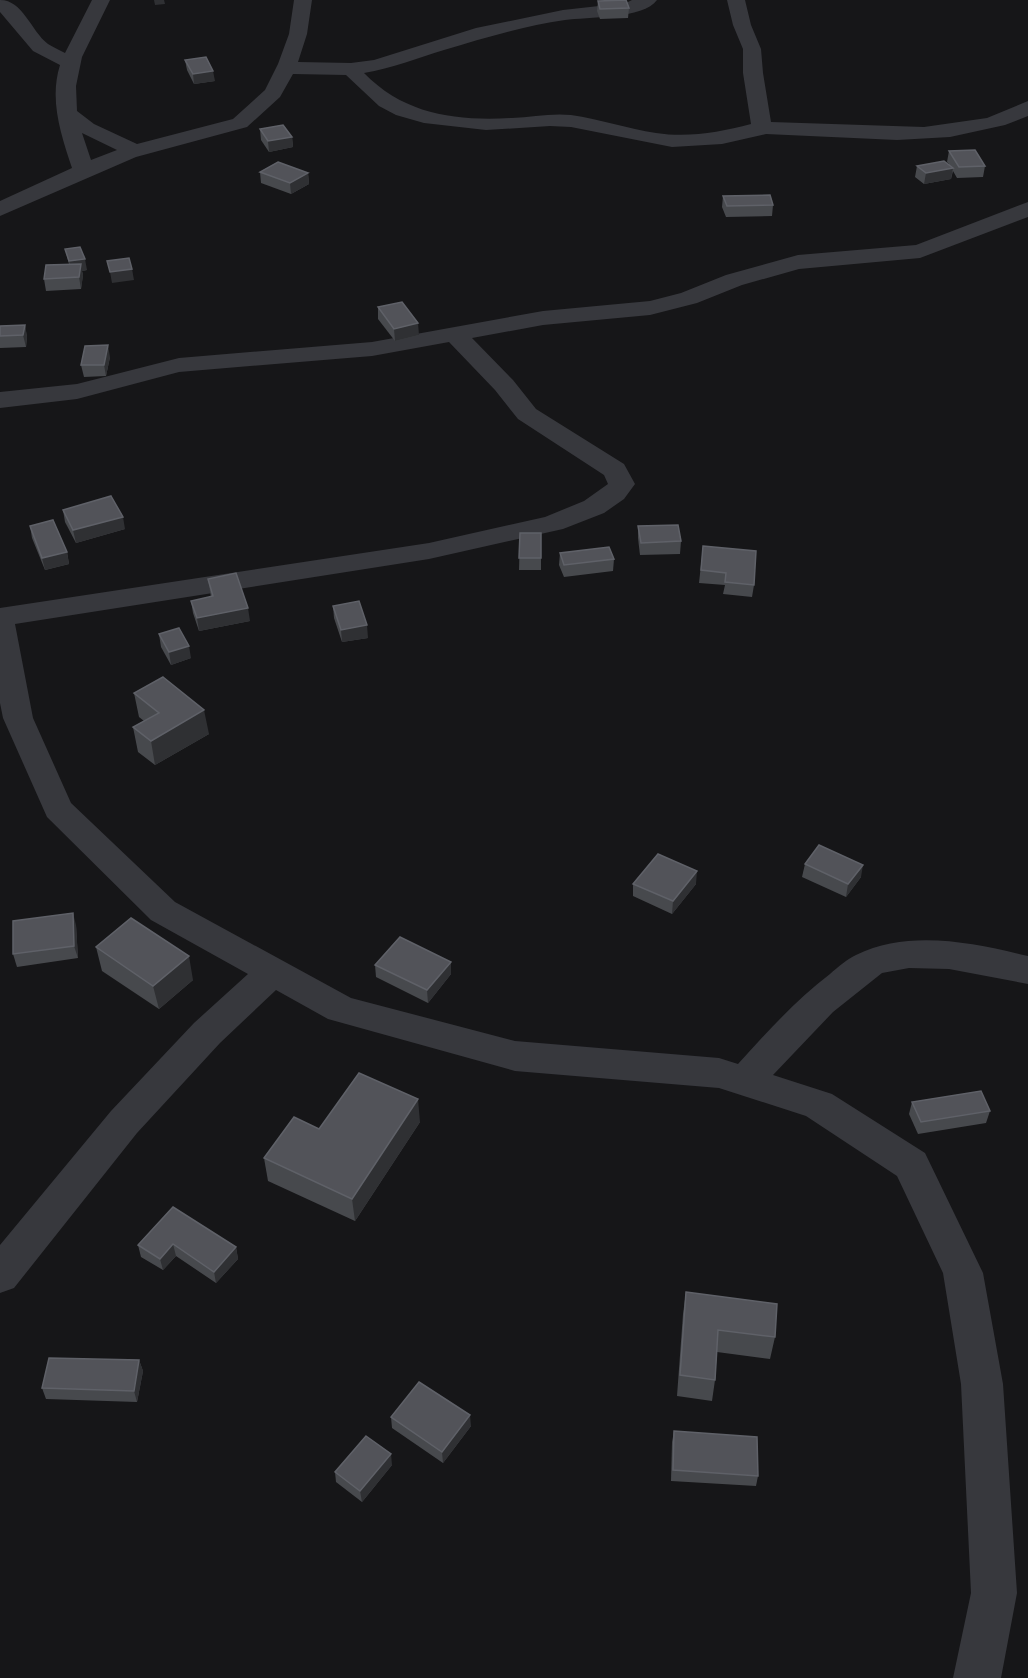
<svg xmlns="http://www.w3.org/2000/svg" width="1028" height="1678" font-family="Rubik,sans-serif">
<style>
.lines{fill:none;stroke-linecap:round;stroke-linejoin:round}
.minor{fill:#37383d;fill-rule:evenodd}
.wall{fill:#47494d}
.shaded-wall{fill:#2f3033}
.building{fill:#525359;stroke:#5f6168;stroke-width:1.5}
</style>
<rect width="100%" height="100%" fill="#161618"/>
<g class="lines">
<g class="minor">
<path d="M0,0c23,0 31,31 48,44 5,3 11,6 17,9l27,-53h18l-28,57 -6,29 1,25 17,13 43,20 96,-25 32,-29 13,-26 11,-30 5,-34h18l-5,34 -9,28 53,1 23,-3 102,-32 87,-18 63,-7 6,-3h25c-13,19 -71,17 -92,20 -41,6 -82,18 -121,30 -26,8 -52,18 -80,23 41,42 92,48 148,45 20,-1 39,-5 59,-3 29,4 57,14 85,18 33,5 64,-1 95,-9l-8,-51v-24l-10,-24 -6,-25h18l6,25 10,24 2,24 8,49 153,5 63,-9 41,-17v15l-23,9 -55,12 -53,3 -131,-6 -44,10 -50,3 -101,-20 -21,-1 -64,4 -62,-7 -28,-8 -17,-9 -33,-31 -53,-1 -13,23 -33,30 -111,30 -136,59v-15l72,-33c-11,-33 -23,-68 -12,-103l-27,-14 -33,-39zM82,133l35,17 -26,10z"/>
<path d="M1028,202v15l-108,41 -121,11 -57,16 -45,18 -47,12 -107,10 -71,13 41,42 23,29 88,55 11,20 -11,15 -20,14 -41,16 -134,30 -414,65 18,94 38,85 104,99 176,96 164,43 204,17 19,6c29,-32 58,-64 92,-90 8,-7 17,-15 26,-19 54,-26 117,-12 172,1v28l-79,-15 -40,-1 -27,5 -49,39 -60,63 59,19 93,59 58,120 20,111 14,209 -16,85h-48l18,-85 -10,-209 -18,-111 -46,-97 -91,-60 -87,-28 -204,-17 -187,-52 -52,-29 -56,53 -83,90 -123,155 -14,5v-48l111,-134 83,-88 54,-49 -97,-54 -104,-103 -44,-99 -3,-15v-95l429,-65 116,-26 39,-16 24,-17 -4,-9 -86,-56 -23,-29 -46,-48 -77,14 -193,16 -102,27 -77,9v-16l77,-8 102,-26 193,-16 171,-31 107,-10 31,-8 45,-18 72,-20 118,-10z"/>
</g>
</g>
<g class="wall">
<polygon points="598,1 629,8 628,18 600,19 597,11"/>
<polygon points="185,60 215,81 194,84 187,70"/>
<polygon points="260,129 292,137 293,147 269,152 261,140"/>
<polygon points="949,151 985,166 983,177 957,178 953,171 951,179 924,184 915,177 917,166 949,164 947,162"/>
<polygon points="260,172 308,173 309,184 291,194 261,183"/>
<polygon points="723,196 773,205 772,216 726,217 722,207"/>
<polygon points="65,249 87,270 82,271 83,275 81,289 46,291 44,279 69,264"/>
<polygon points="378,307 419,335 395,341 378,319"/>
<polygon points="25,325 27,337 26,347 0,348 0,326"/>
<polygon points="110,357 106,376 84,377 81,365"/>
<polygon points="63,510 125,529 76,543 65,522"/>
<polygon points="30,526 67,552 69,564 45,570 32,538"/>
<polygon points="638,526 681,541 680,554 640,555 638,538"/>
<polygon points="520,533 541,533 541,570 519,570"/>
<polygon points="703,546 754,585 752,597 723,594 725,585 699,583"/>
<polygon points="560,553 614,559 613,571 564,577 559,565"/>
<polygon points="208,579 250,621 199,631 193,613 191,601 211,597"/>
<polygon points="333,606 368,638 342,642 334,618"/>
<polygon points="159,634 191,658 171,665 161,647"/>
<polygon points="134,693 209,734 155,765 138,752 133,727 144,721 139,717"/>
<polygon points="805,864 861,877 846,897 802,877"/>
<polygon points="633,884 696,884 672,914 633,896"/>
<polygon points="76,925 78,958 17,967 13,954"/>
<polygon points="96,947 193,980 159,1009 102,971"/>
<polygon points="375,965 451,974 428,1003 376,977"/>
<polygon points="912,1102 990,1111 986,1123 918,1134 909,1114"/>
<polygon points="420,1122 355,1221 268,1181 264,1158 319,1129"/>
<polygon points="173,1207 236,1247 238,1259 216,1283 176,1256 163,1270 141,1257 138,1245"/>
<polygon points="686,1292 775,1337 770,1359 717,1352 715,1380 712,1401 677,1396 683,1314"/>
<polygon points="139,1360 143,1371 137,1402 46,1399 42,1388"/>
<polygon points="391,1417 471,1426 443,1463 392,1428"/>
<polygon points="674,1431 758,1476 756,1486 671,1481 672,1442"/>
<polygon points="392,1465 362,1502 336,1482 335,1472"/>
</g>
<g class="shaded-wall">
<polygon points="154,0 164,0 165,4 155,5"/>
<polygon points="213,71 215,81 194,84 193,74"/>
<polygon points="292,137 293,147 269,152 268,141"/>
<polygon points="953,168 951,179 924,184 926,173"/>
<polygon points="308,173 309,184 291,194 290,183"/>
<polygon points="85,259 87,270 82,271 83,275 81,289 79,277 72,273 69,261"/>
<polygon points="132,269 134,280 112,283 110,272"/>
<polygon points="418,323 419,335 395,341 394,329"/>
<polygon points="25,325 27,337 26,347 23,335"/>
<polygon points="108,345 110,357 106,376 104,365"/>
<polygon points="123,517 125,529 76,543 73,530"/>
<polygon points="67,552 69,564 45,570 42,558"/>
<polygon points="248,608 250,621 199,631 197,618"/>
<polygon points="367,625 368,638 342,642 341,630"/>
<polygon points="189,646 191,658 171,665 169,652"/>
<polygon points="204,710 209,734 155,765 151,741"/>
<polygon points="863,865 861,877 846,897 848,884"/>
<polygon points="697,871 696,884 672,914 673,901"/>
<polygon points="73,913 76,925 78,958 74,946"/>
<polygon points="189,956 193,980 159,1009 153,986"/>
<polygon points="451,962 451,974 428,1003 427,990"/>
<polygon points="418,1099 420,1122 355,1221 352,1199"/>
<polygon points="173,1244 176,1256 163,1270 160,1259"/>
<polygon points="236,1247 238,1259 216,1283 214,1272"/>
<polygon points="139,1360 143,1371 137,1402 134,1391"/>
<polygon points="470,1415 471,1426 443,1463 442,1452"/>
<polygon points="391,1454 392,1465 362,1502 360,1491"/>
</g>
<g class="building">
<polygon points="626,0 629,8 600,9 598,1"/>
<polygon points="206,57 213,71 193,74 185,60"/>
<polygon points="283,125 292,137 268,141 260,129"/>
<polygon points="975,150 985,166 959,167 949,151"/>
<polygon points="944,161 953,168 926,173 917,166"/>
<polygon points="278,162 308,173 290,183 260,172"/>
<polygon points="770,195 773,205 727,206 723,196"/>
<polygon points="80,247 85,259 69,261 65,249"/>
<polygon points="129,258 132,269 110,272 107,261"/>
<polygon points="81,264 79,277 44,279 46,265"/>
<polygon points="402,302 418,323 394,329 378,307"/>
<polygon points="25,325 23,335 0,336 0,326"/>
<polygon points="108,345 104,365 81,365 85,346"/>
<polygon points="111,496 123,517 73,530 63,510"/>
<polygon points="53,520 67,552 42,558 30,526"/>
<polygon points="678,525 681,541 641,543 638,526"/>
<polygon points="520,533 541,533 541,558 519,558"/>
<polygon points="703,546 756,551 754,585 725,582 726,573 701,570"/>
<polygon points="609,547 614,559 564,565 560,553"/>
<polygon points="236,573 248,608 197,618 191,601 213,596 208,579"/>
<polygon points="359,601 367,625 341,630 333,606"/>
<polygon points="179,628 189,646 169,652 159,634"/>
<polygon points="163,677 204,710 151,741 133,727 159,713 134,693"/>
<polygon points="819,845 863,865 848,884 805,864"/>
<polygon points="658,854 697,871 673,901 633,884"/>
<polygon points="73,913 74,946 13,954 13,921"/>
<polygon points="131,918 189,956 153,986 96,947"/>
<polygon points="400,937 451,962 427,990 375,965"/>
<polygon points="359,1073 418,1099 352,1199 264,1158 294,1117 319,1129"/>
<polygon points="981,1091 990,1111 921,1122 912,1102"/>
<polygon points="173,1207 236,1247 214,1272 173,1244 160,1259 138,1245"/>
<polygon points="686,1292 777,1304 775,1337 718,1330 715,1380 680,1375"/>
<polygon points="49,1358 139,1360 134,1391 42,1388"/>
<polygon points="419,1382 470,1415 442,1452 391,1417"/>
<polygon points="674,1431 757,1437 758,1476 673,1470"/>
<polygon points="366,1436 391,1454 360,1491 335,1472"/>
</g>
</svg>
